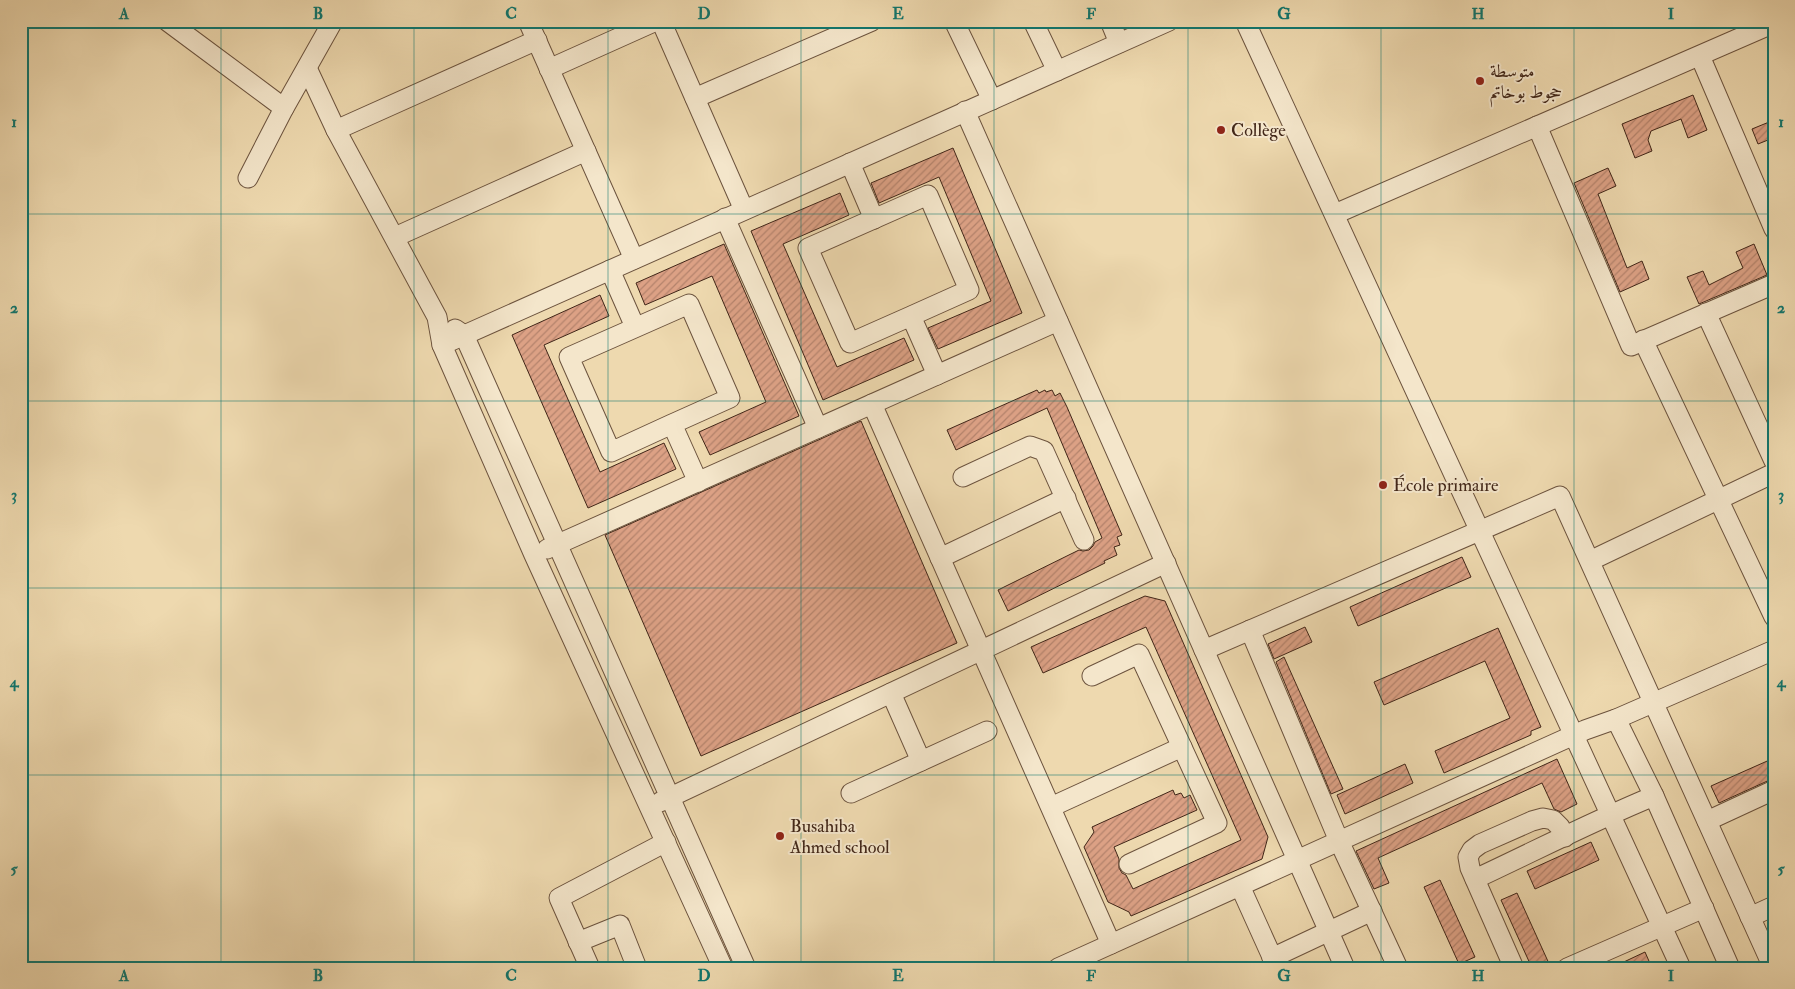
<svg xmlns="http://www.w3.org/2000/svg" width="1795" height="989" font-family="'IM FELL Double Pica',Amiri,serif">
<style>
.building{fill:url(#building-hatch);stroke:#412618}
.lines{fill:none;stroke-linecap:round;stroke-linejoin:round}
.minor-casing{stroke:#6c533e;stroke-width:21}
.minor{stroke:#f4e6cb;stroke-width:19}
.grid{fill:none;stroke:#0f766e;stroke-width:1;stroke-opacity:0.55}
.poi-dot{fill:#8f2418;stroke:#f4e6cb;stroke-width:2}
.labels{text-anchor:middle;stroke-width:4;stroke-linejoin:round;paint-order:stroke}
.poi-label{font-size:18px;fill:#412618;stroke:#f4e6cb;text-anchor:start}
.neatline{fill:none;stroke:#0f766e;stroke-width:2}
.grid-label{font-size:16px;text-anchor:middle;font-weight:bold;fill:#0f766e}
</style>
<defs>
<pattern id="building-hatch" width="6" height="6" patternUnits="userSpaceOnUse" patternTransform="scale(1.25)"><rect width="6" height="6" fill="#dca185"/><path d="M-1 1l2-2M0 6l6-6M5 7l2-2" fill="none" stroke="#b4836c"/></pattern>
</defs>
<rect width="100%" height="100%" fill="#eed9af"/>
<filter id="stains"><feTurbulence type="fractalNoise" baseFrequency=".004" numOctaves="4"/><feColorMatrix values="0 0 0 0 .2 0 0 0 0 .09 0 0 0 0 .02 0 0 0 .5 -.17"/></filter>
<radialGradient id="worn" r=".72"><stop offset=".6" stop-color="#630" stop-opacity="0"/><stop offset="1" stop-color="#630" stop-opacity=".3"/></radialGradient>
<g class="building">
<polygon points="1693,95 1707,130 1688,138 1681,119 1651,131 1648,140 1652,151 1635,158 1622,124"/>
<polygon points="1774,120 1774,141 1768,140 1758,144 1752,129"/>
<polygon points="953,148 1022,313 938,349 928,328 991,301 939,177 879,203 871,183"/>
<polygon points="1608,168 1616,186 1598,194 1627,268 1642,261 1649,279 1620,292 1574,183"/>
<polygon points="840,193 849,215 783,244 837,367 904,338 914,360 823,400 751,231"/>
<polygon points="724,244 799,416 710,455 699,432 766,402 712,276 645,305 636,283"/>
<polygon points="1754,244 1767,275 1699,304 1687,277 1703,271 1709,285 1743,268 1736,252"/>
<polygon points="600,295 609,316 544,345 600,472 664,443 676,469 588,508 512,335"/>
<polygon points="1037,390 1039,393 1045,390 1046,392 1052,390 1055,396 1060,393 1067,407 1122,535 1117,537 1120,545 1114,547 1117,555 1104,561 1105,563 1008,611 998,590 1079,550 1083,551 1089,550 1093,546 1095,542 1102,538 1047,408 956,450 947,430"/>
<polygon points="861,421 957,643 701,756 605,535"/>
<polygon points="1462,557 1471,577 1358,626 1350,607"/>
<polygon points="1145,596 1165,601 1268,837 1262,859 1131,916 1129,912 1108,902 1084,847 1094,832 1092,827 1173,790 1175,795 1181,793 1184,798 1190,795 1197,810 1114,847 1119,859 1119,868 1122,873 1126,875 1133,889 1241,840 1146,627 1043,673 1031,647"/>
<polygon points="1305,627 1312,642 1274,659 1268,644"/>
<polygon points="1498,628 1541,727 1531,731 1531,735 1444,773 1435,751 1510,718 1485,661 1384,705 1374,682"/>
<polygon points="1284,657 1343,789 1331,794 1276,662"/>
<polygon points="1774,758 1774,778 1719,803 1711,786"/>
<polygon points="1557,759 1577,804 1561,812 1554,809 1542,783 1378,858 1389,883 1374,889 1356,851"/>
<polygon points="1405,764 1413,783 1345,814 1337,795"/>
<polygon points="1591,842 1599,860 1535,889 1527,871"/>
<polygon points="1440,880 1475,957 1459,964 1424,887"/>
<polygon points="1517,893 1551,968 1532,968 1501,900"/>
<polygon points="1645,952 1652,968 1611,968"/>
</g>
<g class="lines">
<defs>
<g id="minor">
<polyline points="167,21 284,108"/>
<polyline points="528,21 634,259"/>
<polyline points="661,21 744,210"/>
<polyline points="954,21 992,100"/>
<polyline points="1033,21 1057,71"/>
<polyline points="1110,21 1119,43"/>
<polyline points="1245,21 1681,968"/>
<polyline points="1700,56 1774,229"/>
<polyline points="307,68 336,130 437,317 442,345 534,555 723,968"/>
<polyline points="549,69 656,21"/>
<polyline points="695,98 872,21"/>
<polyline points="965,111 1345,968"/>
<polyline points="1537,126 1631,346 1774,284"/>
<polyline points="336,130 537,40"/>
<polyline points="850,163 874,219"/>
<polyline points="248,178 284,108 333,21"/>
<polyline points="1335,214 1774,23"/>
<polyline points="725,218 818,428"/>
<polyline points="395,237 586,151"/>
<polyline points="610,270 635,327"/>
<polyline points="1706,313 1774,461"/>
<polyline points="911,316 969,290 928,195 808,248 850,343 911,316 937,375"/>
<polyline points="455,329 464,335 746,968"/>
<polyline points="1643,340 1774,617"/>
<polyline points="442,345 1169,21"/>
<polyline points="872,404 1111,944"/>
<polyline points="672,424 730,398 689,304 569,357 611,452 672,424 698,482"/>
<polyline points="963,477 1030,446 1044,451 1084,540"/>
<polyline points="547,549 1058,321"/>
<polyline points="940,558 1066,498"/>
<polyline points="1596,558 1774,473"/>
<polyline points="1250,630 1339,841 1398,968"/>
<polyline points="1204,650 1560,496 1771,963"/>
<polyline points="1092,676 1139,654 1217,823 1129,864"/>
<polyline points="891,693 921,761"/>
<polyline points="1616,719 1774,650"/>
<polyline points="851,793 987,731"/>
<polyline points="660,802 1166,563"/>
<polyline points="1051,807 1182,747"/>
<polyline points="1707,821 1774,790"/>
<path d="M1475,879c60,-28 118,-58 179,-83"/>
<polyline points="1240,886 1277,968"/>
<polyline points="1750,917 1774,906"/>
<polyline points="578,942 620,925 637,968"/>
<polyline points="1272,958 1372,911"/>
<polyline points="590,968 559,898 666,842"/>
<polyline points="1058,968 1585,730 1616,719 1654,796 1730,968"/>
<polyline points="1514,968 1470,868 1468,857 1472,850 1480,844 1532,821 1543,818 1553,820 1560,827 1565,837"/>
<polyline points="1567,968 1704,908"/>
</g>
</defs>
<use href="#minor" class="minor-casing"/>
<use href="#minor" class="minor"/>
</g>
<path class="grid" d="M221,21v947M414,21v947M608,21v947M801,21v947M994,21v947M1188,21v947M1381,21v947M1574,21v947M21,214h1753M21,401h1753M21,588h1753M21,775h1753"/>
<g class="poi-dot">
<circle cx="1480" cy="81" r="5"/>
<circle cx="1221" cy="130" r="5"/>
<circle cx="1383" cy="485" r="5"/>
<circle cx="780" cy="836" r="5"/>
</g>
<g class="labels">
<g class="poi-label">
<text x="1490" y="77">متوسطة<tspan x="1490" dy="21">حجوط بوخاتم</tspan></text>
<text x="1231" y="136">Collège</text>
<text x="1393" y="491">École primaire</text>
<text x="790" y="832">Busahiba<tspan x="790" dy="21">Ahmed school</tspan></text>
</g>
</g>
<rect width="1795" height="989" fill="none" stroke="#eed9af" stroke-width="55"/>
<rect x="28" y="28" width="1740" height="934" class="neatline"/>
<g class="grid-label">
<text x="124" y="19">A</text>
<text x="318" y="19">B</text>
<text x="511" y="19">C</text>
<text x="704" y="19">D</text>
<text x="898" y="19">E</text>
<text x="1091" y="19">F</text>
<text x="1284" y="19">G</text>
<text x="1478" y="19">H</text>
<text x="1671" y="19">I</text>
<text x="14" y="127">1</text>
<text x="1781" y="127">1</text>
<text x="14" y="313">2</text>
<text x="1781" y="313">2</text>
<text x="14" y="500">3</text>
<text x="1781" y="500">3</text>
<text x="14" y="687">4</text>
<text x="1781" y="687">4</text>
<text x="14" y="874">5</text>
<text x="1781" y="874">5</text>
<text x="124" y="981">A</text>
<text x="318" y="981">B</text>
<text x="511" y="981">C</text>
<text x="704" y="981">D</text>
<text x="898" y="981">E</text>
<text x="1091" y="981">F</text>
<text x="1284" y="981">G</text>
<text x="1478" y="981">H</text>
<text x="1671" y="981">I</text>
</g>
<rect width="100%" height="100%" filter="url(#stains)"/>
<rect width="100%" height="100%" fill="url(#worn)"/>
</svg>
